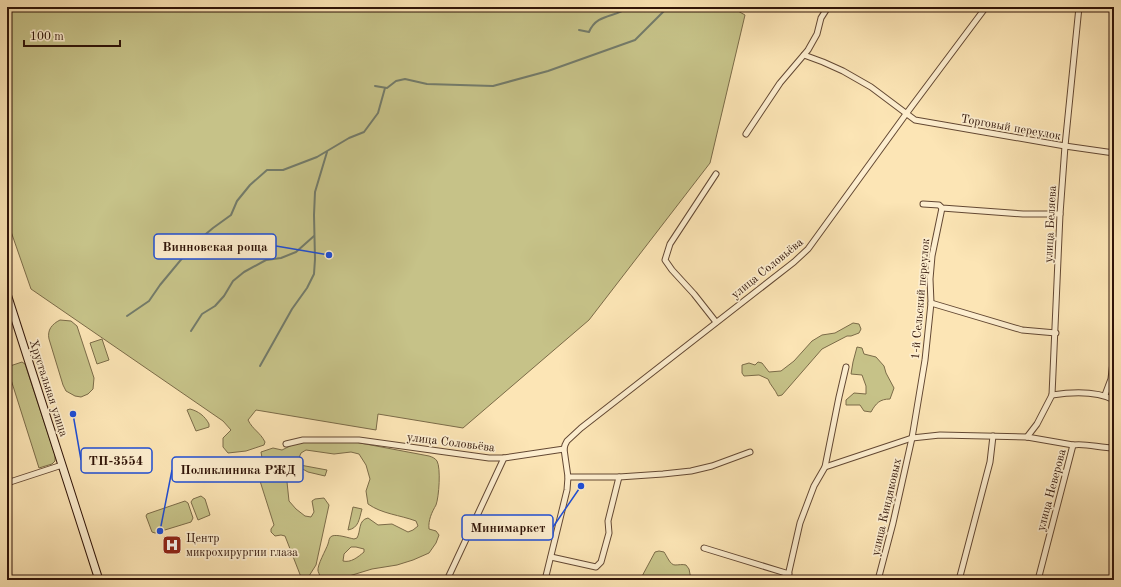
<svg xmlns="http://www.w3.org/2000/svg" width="1121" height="587" font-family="'Old Standard TT',serif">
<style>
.green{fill:#c6c288;stroke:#7b6b48;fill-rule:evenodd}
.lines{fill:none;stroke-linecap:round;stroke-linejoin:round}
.stream{stroke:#737b6a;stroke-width:2}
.street-casing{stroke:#634833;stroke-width:7}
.secondary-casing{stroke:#301408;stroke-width:9}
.street{stroke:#fdeecf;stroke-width:5}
.secondary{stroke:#fdeecf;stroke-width:7}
.labels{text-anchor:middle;stroke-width:3.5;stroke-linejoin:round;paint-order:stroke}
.street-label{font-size:12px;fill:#301408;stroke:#fdeecf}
.poi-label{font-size:12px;fill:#301408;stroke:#fdeecf;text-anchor:start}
.leader{fill:none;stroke:#1d4ed8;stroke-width:1.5}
.callout-dot{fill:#1d4ed8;stroke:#fdeecf;stroke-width:1.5}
.callout{fill:#fdeecf;stroke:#1d4ed8;stroke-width:1.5}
.callout-label{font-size:13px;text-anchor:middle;font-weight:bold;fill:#301408}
</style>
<rect width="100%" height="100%" fill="#fce5b5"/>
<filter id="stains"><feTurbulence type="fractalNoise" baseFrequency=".005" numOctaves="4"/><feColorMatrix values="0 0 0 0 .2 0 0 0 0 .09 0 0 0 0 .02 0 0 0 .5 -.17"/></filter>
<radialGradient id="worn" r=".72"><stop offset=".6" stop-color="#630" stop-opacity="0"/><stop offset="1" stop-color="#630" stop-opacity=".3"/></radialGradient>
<g class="green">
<path d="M7,7h724l14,8 -35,148 -121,157 -126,108 -85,-14 -2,16 -120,-20 -8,10c5,10 12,12 17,22l-1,3 -18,6 -18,2 -5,-6v-9l8,-8 -8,-9 -192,-132 -24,-69z"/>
<path d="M60,320l11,1 6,5 17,52 -1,11 -5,5 -7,3 -6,-1 -9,-5 -3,-6 -14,-46c-2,-9 3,-15 11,-19z"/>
<path d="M853,323l6,1 2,5 -2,4 -8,3h-4l-25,13 -40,46 -4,1c-3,-7 -8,-11 -10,-17l-9,-4 -15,1 -2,-3v-8l7,-2 6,2 3,-3 4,1 7,9 12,-1 13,-10 18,-20 10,-6 13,-2z"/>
<polygon points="102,339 109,360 97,364 90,343"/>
<path d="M857,347l5,1 2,6 12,3 8,9 2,7 8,15 -4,11c-10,0 -14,4 -19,13l-7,-1 -4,-6h-14v-5l8,-7 12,1v-8l-4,-11 -11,-1 2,-12z"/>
<polygon points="22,362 25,364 55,455 55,461 52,464 39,468 7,367"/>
<path d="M190,409c8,2 15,7 19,15v3l-13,4 -9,-21z"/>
<path d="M335,441l20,1 74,14c3,1 6,2 8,5 4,7 2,36 -1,44 -4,7 -8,15 -7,24l7,2 3,4 -3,8 -7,10 -16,7 -16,5 -25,4 -36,11h-17l1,-4c0,0 -2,-5 -2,-5 -1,-6 8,-21 10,-27 1,-3 1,-7 4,-8 5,-2 17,2 22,3l3,-1c4,-7 1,-18 11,-20l10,7 14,-1 16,8 5,-2 5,-4 -2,-5c-16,-6 -34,-7 -48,-17l-2,-13 4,-12 -4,-14 -7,-11 -8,-2 -17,2 -28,-4 -5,3 -3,7 -15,2 -5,7 9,13 2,19 7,8 9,7 6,1 3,-5 -2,-11 3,-2 9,-1 5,7 -13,60 -7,11 -8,1 -16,-41 -4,-1 -6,1 -4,-4v-3l3,-4 -14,-44v-6l4,-6 -3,-17 12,-4 9,2 16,-8zM351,547h5l8,2v3c-6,5 -13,11 -21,9l1,-7z"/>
<polygon points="300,465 327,470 325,476 308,472 299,467"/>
<polygon points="201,496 205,499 210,515 198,520 191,502 193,499"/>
<polygon points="185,501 188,503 193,518 191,522 155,533 152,532 146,516 147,514"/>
<path d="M353,507l9,2c-3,10 -3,19 -14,21z"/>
<path d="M659,551l5,1c3,4 6,13 11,13 4,0 7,-1 11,0l3,4 2,10 -51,1 15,-28z"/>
</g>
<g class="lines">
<g class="stream">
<path d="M579,30l10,2c8,-19 26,-14 40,-25"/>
<polyline points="375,86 387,88 396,81 405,79 427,84 493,86 548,71 635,40 668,7"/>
<polyline points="127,316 149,301 160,285 194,244 213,228 231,215 237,201 250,185 267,170 283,170 317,157 349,138 364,132 378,113 385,88"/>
<polyline points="191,331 202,314 215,306 224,296 233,281 244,272 266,260 281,258 296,252 314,236"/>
<polyline points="260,366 292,309 307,288 314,274 315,259 314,215 315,192 327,152"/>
</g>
<defs>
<g id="street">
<polyline points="804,55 823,62 843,71 871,87 915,120 1065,146 1114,153"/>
<polyline points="746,134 780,83 808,50 817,34 821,18 828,7"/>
<polyline points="716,174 670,244 665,260 672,270 694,294 716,322"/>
<polyline points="923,204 939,205 942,208 1023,214 1060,214"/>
<polyline points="931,303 1022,330 1056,333"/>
<path d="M1052,395c20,-3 45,-4 62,5"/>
<polyline points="1105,395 1111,379 1114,353"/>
<polyline points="1027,437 1037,424 1052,395 1060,214 1065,146 1079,7"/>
<polyline points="286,444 303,440 359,440 489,458 504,458 564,449"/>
<path d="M825,467l87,-29 28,-3 87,2 46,8c13,-2 27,3 41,3"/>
<polyline points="568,477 619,477 663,474 691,471 712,466 750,452"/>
<polyline points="7,483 62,465"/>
<polyline points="704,548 789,574"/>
<polyline points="551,557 596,567 601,562 609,533 608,521 619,477"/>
<polyline points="447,580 504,458"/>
<polyline points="545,580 567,490 568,477 564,449 565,445 567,441 581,428 794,262 808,249 906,114 986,7"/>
<polyline points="787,580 800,523 814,486 825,467 839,397 846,367"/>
<polyline points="878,580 893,523 912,438 925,360 931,303 930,279 932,256 942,208"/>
<polyline points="959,580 990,462 993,436"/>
<polyline points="1038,580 1073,445"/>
</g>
<polyline id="secondary" points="7,294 99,580"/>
</defs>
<use href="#street" class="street-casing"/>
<use href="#secondary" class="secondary-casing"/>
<use href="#street" class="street"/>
<use href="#secondary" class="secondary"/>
</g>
<defs>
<symbol id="hospital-square" viewBox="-11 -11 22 22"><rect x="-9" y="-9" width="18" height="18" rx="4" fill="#8f2418" stroke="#fdeecf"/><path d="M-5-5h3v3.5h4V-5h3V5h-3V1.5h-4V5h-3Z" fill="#fff"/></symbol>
</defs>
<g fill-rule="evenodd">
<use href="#hospital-square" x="161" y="534" width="22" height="22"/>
</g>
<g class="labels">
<g class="street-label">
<text transform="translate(1011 127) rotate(10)" y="4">Торговый переулок</text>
<text transform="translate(1050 224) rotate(-87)" y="4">улица Беляева</text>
<text transform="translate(767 268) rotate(-39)" y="4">улица Соловьёва</text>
<text transform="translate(920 299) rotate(-85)" y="4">1-й Сельский переулок</text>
<text transform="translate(49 388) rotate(72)" y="4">Хрустальная улица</text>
<text transform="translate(451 442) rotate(7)" y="4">улица Соловьёва</text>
<text transform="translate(1051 490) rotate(-75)" y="4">улица Неверова</text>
<text transform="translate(886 507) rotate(-77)" y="4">улица Киндяковых</text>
</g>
<g class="poi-label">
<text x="186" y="542">Центр<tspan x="186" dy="14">микрохирургии глаза</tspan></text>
</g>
</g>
<path class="leader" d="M329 255L276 246M73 414L81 460M160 531L172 470M581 486L553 527"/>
<g class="callout-dot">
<circle cx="329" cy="255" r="4"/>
<circle cx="73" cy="414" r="4"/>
<circle cx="160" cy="531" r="4"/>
<circle cx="581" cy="486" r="4"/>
</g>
<g class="callout">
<rect x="154" y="234" width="122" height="25" rx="4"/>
<rect x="81" y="448" width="71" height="25" rx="4"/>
<rect x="172" y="457" width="131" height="25" rx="4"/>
<rect x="462" y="515" width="91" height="25" rx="4"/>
</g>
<g class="callout-label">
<text x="215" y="251">Винновская роща</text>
<text x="116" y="465">ТП-3554</text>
<text x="238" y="474">Поликлиника РЖД</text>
<text x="508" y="532">Минимаркет</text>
</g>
<rect width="1121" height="587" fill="none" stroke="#fce5b5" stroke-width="24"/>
<rect x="8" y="8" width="1105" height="571" fill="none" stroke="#301408" stroke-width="2"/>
<rect x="12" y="12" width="1097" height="563" fill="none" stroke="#301408"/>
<path d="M24 40v6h96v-6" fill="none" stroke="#301408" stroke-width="2"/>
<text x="30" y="40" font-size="12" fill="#301408" stroke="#fdeecf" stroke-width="3" paint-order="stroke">100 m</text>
<rect width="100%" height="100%" filter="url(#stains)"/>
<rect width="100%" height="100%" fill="url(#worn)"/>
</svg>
